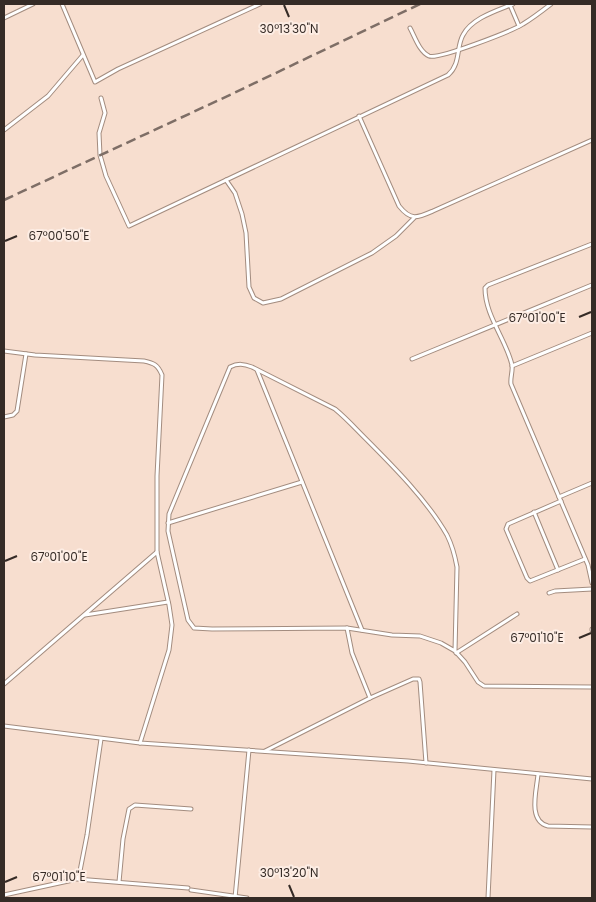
<svg xmlns="http://www.w3.org/2000/svg" width="596" height="902" font-family="Poppins,sans-serif">
<style>
.lines{fill:none;stroke-linecap:round;stroke-linejoin:round}
.service-casing{stroke:#a38c7f;stroke-width:5}
.service{stroke:#fff;stroke-width:3}
.rail{stroke:#7e6e66;stroke-width:2.5;stroke-dasharray:10 5;stroke-linecap:butt}
.ticks{fill:none;stroke:#352b26;stroke-width:2}
.ticks-label{font-size:12px;text-anchor:middle;fill:#352b26;stroke:#fdede4;stroke-width:4;stroke-linejoin:round;paint-order:stroke}
</style>
<rect width="100%" height="100%" fill="#f7decf"/>
<g class="lines">
<defs>
<g id="service">
<polyline points="62,4 95,82 118,69 260,4"/>
<polyline points="510,5 519,26"/>
<polyline points="4,18 33,4"/>
<path d="M410,28c5,9 9,23 19,28 9,4 83,-25 94,-32 10,-6 19,-13 28,-20"/>
<path d="M101,98l4,15 -6,20 1,22 6,21 23,50 319,-151c13,-11 8,-28 15,-40 9,-17 33,-24 50,-31"/>
<path d="M359,116l40,90c12,15 18,12 34,5l159,-71"/>
<polyline points="4,130 48,96 83,55"/>
<polyline points="226,180 235,193 242,214 246,233 249,287 254,298 263,303 281,299 372,253 396,236 414,218"/>
<path d="M592,244l-104,41 -3,3c0,28 21,51 27,77 1,6 -2,13 -1,19l77,181 4,18"/>
<path d="M4,351l31,4 109,6c10,2 14,4 18,14l-5,101v76l12,53 3,20 -3,25 -29,93"/>
<polyline points="412,359 592,285"/>
<polyline points="512,366 592,333"/>
<polyline points="257,370 362,630"/>
<polyline points="4,417 13,415 17,411 26,354"/>
<polyline points="559,497 592,483"/>
<polyline points="561,501 508,524 506,529 527,578 530,581 585,559"/>
<polyline points="534,512 558,570"/>
<polyline points="168,523 302,482"/>
<polyline points="549,593 555,591 592,589"/>
<polyline points="85,615 168,602"/>
<polyline points="347,628 352,653 370,698"/>
<polyline points="592,630 592,629"/>
<path d="M455,651l2,-84c-2,-11 -5,-22 -10,-32 -20,-35 -54,-69 -82,-97 -10,-10 -19,-20 -30,-29l-83,-42c-8,-3 -14,-4 -22,0l-61,147 -1,17 20,89 6,8 18,1 135,-1 45,7 28,1 21,7 14,8 10,11 13,20 6,4 108,1"/>
<polyline points="456,653 517,614"/>
<polyline points="4,684 157,552"/>
<polyline points="4,726 140,743 408,761 592,779"/>
<polyline points="265,751 370,698 413,679 419,679 420,682 426,763"/>
<path d="M538,774c-1,15 -11,47 10,52l44,1"/>
<polyline points="77,879 188,888"/>
<polyline points="119,882 123,839 129,809 135,805 191,809"/>
<polyline points="191,890 247,898"/>
<polyline points="4,895 73,880 79,876 87,835 101,739"/>
<polyline points="235,898 249,750"/>
<polyline points="488,898 494,770"/>
</g>
</defs>
<use href="#service" class="service-casing"/>
<use href="#service" class="service"/>
<polyline class="rail" points="4,200 234,93 420,4"/>
</g>
<path class="ticks" d="M284,5l5,12M5,241l12,-5M579,317l12,-5M5,561l12,-5M579,638l12,-5M5,882l12,-5M289,885l5,12"/>
<g class="ticks-label">
<text x="289" y="33">30°13'30"N</text>
<text x="59" y="240">67°00'50"E</text>
<text x="537" y="322">67°01'00"E</text>
<text x="59" y="561">67°01'00"E</text>
<text x="537" y="642">67°01'10"E</text>
<text x="289" y="877">30°13'20"N</text>
<text x="59" y="881">67°01'10"E</text>
</g>
<rect width="596" height="902" fill="none" stroke="#352b26" stroke-width="10"/>
</svg>
